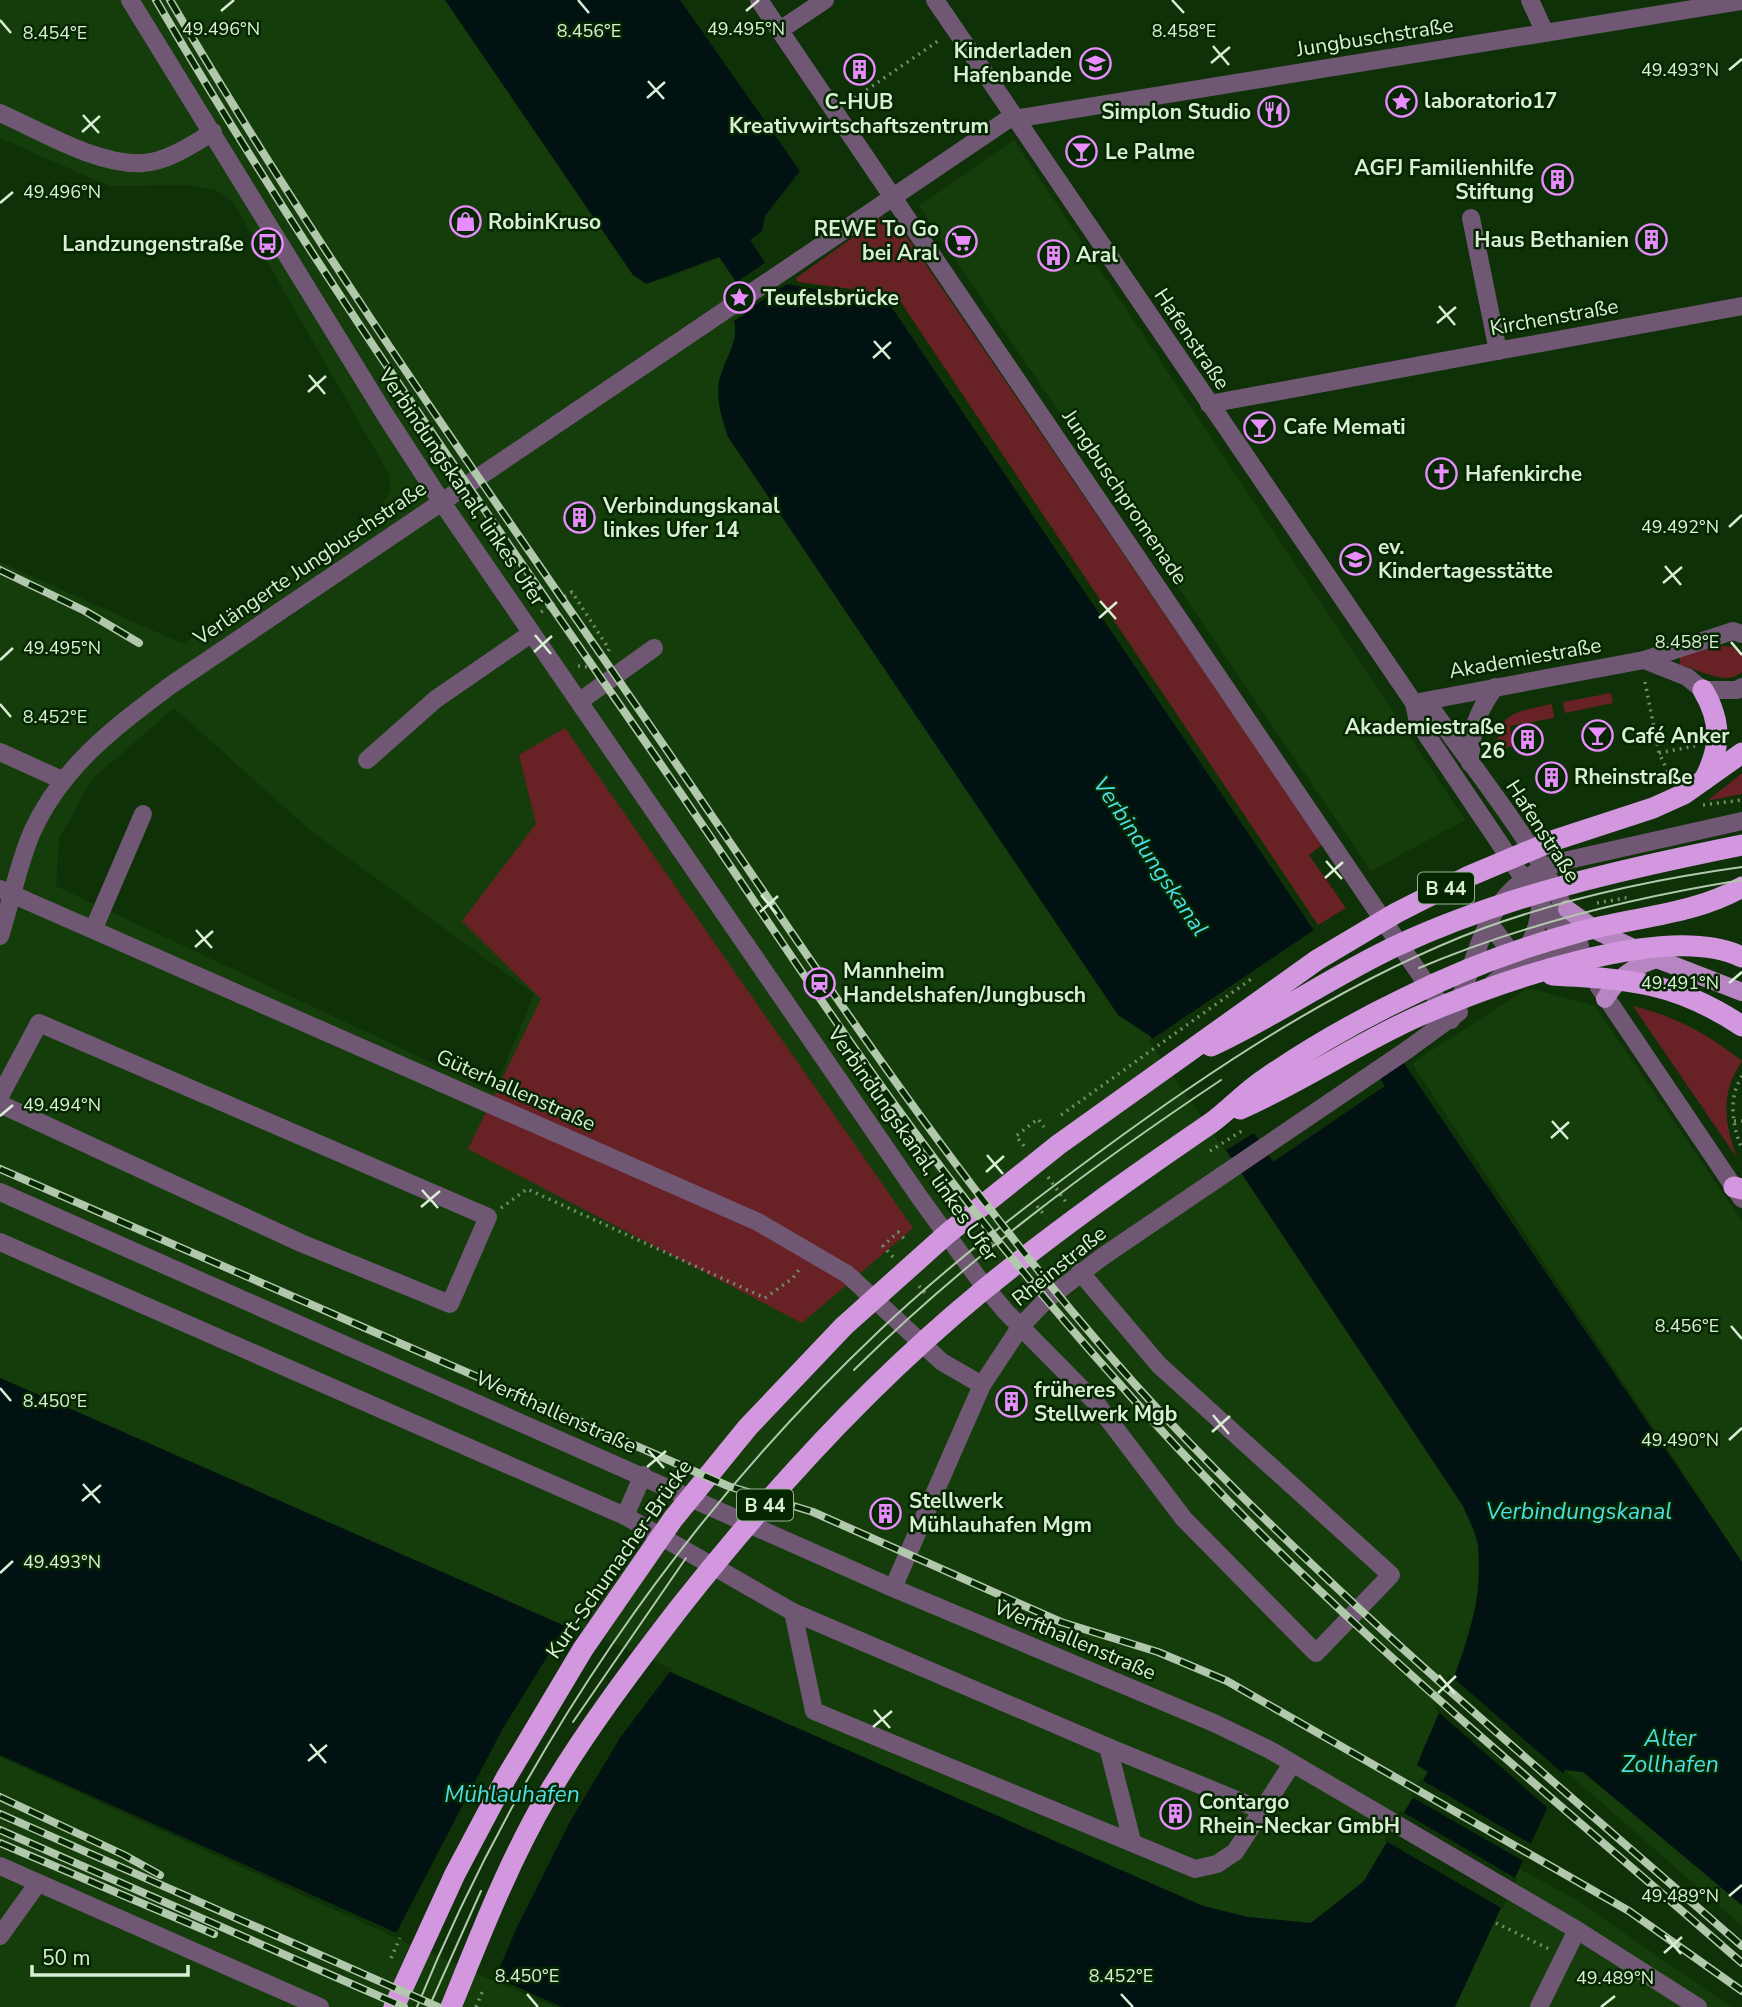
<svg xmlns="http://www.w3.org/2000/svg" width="1742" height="2007" font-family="'Nunito Sans',sans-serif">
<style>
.built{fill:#153d0b;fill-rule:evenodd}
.green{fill:#682125}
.water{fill:#021213}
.pier{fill:#0f3107}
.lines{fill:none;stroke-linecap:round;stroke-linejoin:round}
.path{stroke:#718d6b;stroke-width:3.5;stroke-dasharray:2 5;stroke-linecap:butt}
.minor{stroke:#705875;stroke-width:18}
.major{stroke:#b786c2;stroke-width:18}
.highway{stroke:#d397e0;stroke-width:21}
.tram{stroke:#b1c8ad;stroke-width:2}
.rail-casing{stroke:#b1c8ad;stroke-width:8}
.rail{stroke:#052700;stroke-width:5;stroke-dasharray:16;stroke-linecap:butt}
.ticks{fill:none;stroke:#daeed6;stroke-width:2.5}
.labels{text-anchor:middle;stroke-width:5;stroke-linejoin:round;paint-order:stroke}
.shield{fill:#052700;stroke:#9ab296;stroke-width:2}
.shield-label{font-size:19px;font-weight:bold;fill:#daeed6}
.street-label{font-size:21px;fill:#daeed6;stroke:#052700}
.poi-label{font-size:21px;font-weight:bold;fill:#daeed6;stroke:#052700;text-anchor:start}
.water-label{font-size:23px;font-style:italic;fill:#4edde5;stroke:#052700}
.ticks-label{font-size:18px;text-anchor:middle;fill:#daeed6;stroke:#052700;stroke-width:5;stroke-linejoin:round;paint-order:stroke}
</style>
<rect width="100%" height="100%" fill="#0f3107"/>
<g class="built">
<path d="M0,0h445l188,275 31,4 56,-22 34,51 -20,13 2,12 -17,48 399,634 32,21 80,115 233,355 15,38v55l-50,172 -64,110 -53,42 -63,-6 -45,-11 -1203,-528v-816l183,82 181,-125 17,-13 9,-14v-16l-157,-274 -17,-12 -26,-5 -81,1 -109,-48zM174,708l135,121 225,165 -40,98 -438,-206 3,-47 32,-59z"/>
<polygon points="1014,140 1465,820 1371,871 919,206"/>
<polygon points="1528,988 1595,1006 1742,1221 1742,1562 1412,1063"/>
<polygon points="0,1757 401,1940 555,2007 0,2007"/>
<polygon points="1565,1770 1583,1772 1718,1884 1742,1905 1742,1926"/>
<polygon points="1518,1868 1575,1899 1731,2007 1455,2007"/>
</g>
<g class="green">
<polygon points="883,216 888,222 894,218 1322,845 1309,855 1346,908 1318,925 896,295 798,282 796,278"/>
<path d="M1721,646l14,1 7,7v18c-16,15 -43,-3 -62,-7v-10z"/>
<polygon points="1611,693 1613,703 1565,713 1563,702"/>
<path d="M1552,704l2,14 -44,8 3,20 -14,4c-8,-37 25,-40 53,-46z"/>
<polygon points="565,728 913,1228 802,1323 468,1149 541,999 462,921 536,824 519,755"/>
<polygon points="1742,773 1742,794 1707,801"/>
<path d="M1633,1006c42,10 75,28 109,55 -22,33 -18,61 -5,97z"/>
</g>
<path class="water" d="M445,0h235l120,171 -35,45 -3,15 -12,9 32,48 5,-4 101,18 854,1260v343l-159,-133 -18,-2 -110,237h-893l-562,-252v-377l1203,528 45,11 63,6 53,-42 64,-109 -11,-7c27,-68 70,-144 61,-219 -1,-13 -10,-28 -15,-40l-313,-470 -32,-21 -390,-578c-6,-19 -12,-35 -9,-56 4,-19 21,-40 15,-60l20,-13 -35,-51 -73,27 -13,-9z"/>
<g class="pier">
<polygon points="766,262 777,274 782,287 730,322 749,307 734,284"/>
<polygon points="1317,928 1402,1054 1373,1069 1385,1086 1273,1162 1254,1133 1225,1151 1149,1041"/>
<polygon points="568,1623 672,1669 620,1738 570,1822 517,1927 494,1981 394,1937 503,1728"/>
<polygon points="1449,1674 1566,1776 1550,1810 1435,1709"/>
<polygon points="1420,1779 1533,1845 1525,1862 1410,1796"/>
<polygon points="1401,1811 1517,1879 1503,1909 1384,1840"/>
</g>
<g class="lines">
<g class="path">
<polyline points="849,102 941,39"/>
<polyline points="541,612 572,592 609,649 606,656"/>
<polyline points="578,666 587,667"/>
<polyline points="1645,682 1659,753 1671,778"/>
<polyline points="1659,753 1695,746"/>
<polyline points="1703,805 1742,800"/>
<polyline points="1597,903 1626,898 1631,900"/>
<path d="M1742,1076c-14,22 -10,49 0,73"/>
<polyline points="1061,1115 1254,977"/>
<polyline points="1734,1121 1742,1121"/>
<polyline points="1024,1146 1016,1136 1038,1119 1044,1127"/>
<polyline points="1210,1151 1245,1129"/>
<polyline points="1048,1177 1066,1202"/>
<polyline points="1037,1206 1046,1217"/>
<polyline points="501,1208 527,1189 765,1298 793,1278 801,1267"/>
<polyline points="981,1253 993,1243"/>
<polyline points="893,1257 883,1246 898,1232 907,1242"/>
<polyline points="919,1286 927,1295"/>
<polyline points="1496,1923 1549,1949"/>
<polyline points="391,1958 400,1938"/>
<polyline points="476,2007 483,1990"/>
</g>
<g class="minor">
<polyline points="130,0 384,413 441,501 920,1198 981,1282 1006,1312 1096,1403 1184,1519 1316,1653 1391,1575 1159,1365 1080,1272"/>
<polyline points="759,0 1451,1020"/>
<polyline points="935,0 1414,703 1418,722 1575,955 1587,967"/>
<polyline points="1530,0 1545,33"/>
<polyline points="780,30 825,0"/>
<path d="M0,113c41,18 98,53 143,50 24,-1 50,-19 70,-31"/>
<polyline points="1471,218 1498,351"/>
<polyline points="1209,404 1742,306"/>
<polyline points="1644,660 1687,677 1703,690 1737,690 1742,687"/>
<polyline points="580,701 654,648"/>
<path d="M1414,703l20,9c53,75 115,147 146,234"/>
<polyline points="1414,703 1644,660 1733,631 1742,634"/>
<polyline points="0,752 62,780"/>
<polyline points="367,760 436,699 532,633"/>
<path d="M1470,763c2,-35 5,-47 25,-76"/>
<polyline points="0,889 758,1222 847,1274 942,1362 982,1385"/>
<polyline points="1489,923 1507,947 1522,959"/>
<polyline points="94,928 143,814"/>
<path d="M0,936c11,-34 18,-71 32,-104 30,-66 83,-105 139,-147l836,-565 735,-119"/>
<polyline points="1522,959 1575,955"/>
<path d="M1489,987c50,-42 51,-56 54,-120"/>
<polyline points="1599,987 1742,1199"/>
<path d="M1457,1007c25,-66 31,-124 107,-146l178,-40"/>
<polyline points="0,1096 39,1023 488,1217 450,1304 301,1243 0,1104"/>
<polyline points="0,1192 893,1588 1214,1723 1270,1750 1577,1930 1698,2007"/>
<polyline points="0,1242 625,1516 793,1612 814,1711 1195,1869 1217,1864 1235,1852 1292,1764"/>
<polyline points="625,1516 643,1475"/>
<polyline points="893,1588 982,1385 1021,1326 1046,1300 1102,1257 1407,1050 1459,1012"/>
<polyline points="793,1612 1108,1747 1132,1841"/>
<polyline points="1108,1747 1261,1810"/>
<polyline points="0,1866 320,2007"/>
<polyline points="0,1936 38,1883"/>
<polyline points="1539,2007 1577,1930"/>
</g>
<g class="major">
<polyline points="1567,909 1599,932 1657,959 1742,992"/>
<path d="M1605,999c14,-22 26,-32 52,-40"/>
</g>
<g class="highway">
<path d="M1703,690c19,32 18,58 1,90"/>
<path d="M1552,975c77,4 124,7 190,51"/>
<path d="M1211,1046c63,-29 120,-69 183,-99 111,-52 229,-78 348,-102"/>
<path d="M1240,1109c62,-27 118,-66 179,-93 74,-32 248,-96 323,-59"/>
<polyline points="1734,1187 1742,1189"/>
<polyline points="394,2007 455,1874 506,1778 583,1649 673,1519 748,1427 844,1326 948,1233 1058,1145 1317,960 1396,913 1467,877 1555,840 1653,808 1684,794 1742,753"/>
<path d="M451,2007c29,-71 57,-144 96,-211 39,-66 86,-128 133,-189 90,-114 189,-223 301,-315 74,-61 151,-115 230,-169 19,-14 35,-32 55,-45 44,-30 91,-57 139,-80 56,-28 114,-50 174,-66 53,-15 115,-17 163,-45"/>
</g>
<g class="tram">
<path d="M1419,968c104,-44 211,-70 323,-88"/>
<path d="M854,1370c110,-109 238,-204 367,-290"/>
<polyline points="573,1722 686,1558"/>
<path d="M417,2007c104,-255 262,-486 461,-675 68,-65 144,-123 220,-179 118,-87 248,-173 386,-225 83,-30 171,-49 258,-61"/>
<polyline points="429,2007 481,1891"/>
</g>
<defs>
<g id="rail">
<path d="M156,0c154,264 332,515 506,766 99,143 193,291 300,429 59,77 123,151 189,224 178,197 391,369 591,544"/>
<path d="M170,0c153,261 331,509 503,759 155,226 304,456 491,657 179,191 382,358 578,530"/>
<polyline points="0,570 85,611 139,643"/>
<polyline points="0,1169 728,1486 813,1512 1061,1622 1158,1652 1227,1681 1629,1911 1742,1991"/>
<polyline points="0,1797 124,1855 160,1875"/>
<polyline points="0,1814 438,2007"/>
<polyline points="0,1830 404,2007"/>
<polyline points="0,1843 214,1934"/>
</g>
</defs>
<use href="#rail" class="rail-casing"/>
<use href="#rail" class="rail"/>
</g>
<path class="ticks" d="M578,0l11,13M1172,0l12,13M221,11l13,-11M746,11l13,-11M0,20l11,13M1213,46l16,19M1211,63l19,-16M1729,70l13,-11M648,81l16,18M647,98l18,-16M83,115l16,18M82,132l18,-16M0,203l13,-11M1439,306l16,19M1437,323l19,-16M874,341l16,18M873,358l18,-16M309,375l16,19M308,392l18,-16M1729,527l13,-12M1665,566l16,19M1663,583l19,-16M1100,601l16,18M1099,618l18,-16M535,635l16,19M1731,642l11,13M534,652l18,-16M0,660l13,-12M0,704l11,13M1326,861l16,18M1325,878l18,-16M761,895l16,19M760,912l18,-16M196,930l16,18M195,947l18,-16M1729,983l13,-11M0,1116l13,-11M1552,1121l16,18M1551,1138l18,-16M987,1155l16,19M986,1172l18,-16M422,1190l16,18M421,1207l19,-16M1731,1326l11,13M0,1388l11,13M1213,1415l16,19M1212,1432l18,-16M1729,1440l13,-12M648,1450l16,18M647,1467l19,-16M83,1484l17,19M82,1501l19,-16M0,1573l13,-12M1439,1675l16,19M1438,1693l18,-17M874,1710l16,18M873,1727l19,-16M310,1744l16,19M308,1761l19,-16M1729,1896l13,-11M1665,1935l16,19M1664,1953l18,-16M527,1994l11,13M1121,1994l12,13M1601,2007l14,-11"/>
<defs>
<symbol id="school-ring" viewBox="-11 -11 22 22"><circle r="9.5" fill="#052700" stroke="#e98dfe" stroke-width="1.5"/><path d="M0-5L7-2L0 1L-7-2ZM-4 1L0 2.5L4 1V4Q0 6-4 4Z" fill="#e98dfe"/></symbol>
<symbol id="building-ring" viewBox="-11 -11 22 22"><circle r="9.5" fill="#052700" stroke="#e98dfe" stroke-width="1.5"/><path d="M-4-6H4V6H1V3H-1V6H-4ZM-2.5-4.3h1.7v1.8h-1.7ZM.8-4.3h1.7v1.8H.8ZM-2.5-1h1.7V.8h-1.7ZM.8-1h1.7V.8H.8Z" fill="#e98dfe"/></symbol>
<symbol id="sight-ring" viewBox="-11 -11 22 22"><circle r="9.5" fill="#052700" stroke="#e98dfe" stroke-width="1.5"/><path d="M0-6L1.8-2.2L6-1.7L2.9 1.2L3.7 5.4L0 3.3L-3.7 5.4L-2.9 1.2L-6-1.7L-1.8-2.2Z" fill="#e98dfe"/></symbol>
<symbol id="restaurant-ring" viewBox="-11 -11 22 22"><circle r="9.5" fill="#052700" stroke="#e98dfe" stroke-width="1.5"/><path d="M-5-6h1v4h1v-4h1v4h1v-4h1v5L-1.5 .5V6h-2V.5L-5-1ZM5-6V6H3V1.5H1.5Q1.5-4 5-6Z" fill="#e98dfe"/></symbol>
<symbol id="bar-ring" viewBox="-11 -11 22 22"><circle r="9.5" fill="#052700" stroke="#e98dfe" stroke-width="1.5"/><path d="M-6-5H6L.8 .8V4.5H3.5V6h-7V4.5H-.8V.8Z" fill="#e98dfe"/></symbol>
<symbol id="shop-ring" viewBox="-11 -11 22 22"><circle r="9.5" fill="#052700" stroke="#e98dfe" stroke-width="1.5"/><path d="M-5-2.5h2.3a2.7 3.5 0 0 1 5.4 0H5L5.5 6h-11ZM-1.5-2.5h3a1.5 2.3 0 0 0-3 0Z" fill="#e98dfe"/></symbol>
<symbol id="supermarket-ring" viewBox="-11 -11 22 22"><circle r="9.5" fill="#052700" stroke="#e98dfe" stroke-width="1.5"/><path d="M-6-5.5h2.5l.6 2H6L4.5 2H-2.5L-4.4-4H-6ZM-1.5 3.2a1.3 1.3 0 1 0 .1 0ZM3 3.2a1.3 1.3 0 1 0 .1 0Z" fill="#e98dfe"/></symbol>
<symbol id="bus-ring" viewBox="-11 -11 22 22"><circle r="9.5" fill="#052700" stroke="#e98dfe" stroke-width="1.5"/><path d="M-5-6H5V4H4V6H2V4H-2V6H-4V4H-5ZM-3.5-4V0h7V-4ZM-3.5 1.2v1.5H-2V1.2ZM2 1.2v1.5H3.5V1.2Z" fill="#e98dfe"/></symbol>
<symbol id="church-ring" viewBox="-11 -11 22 22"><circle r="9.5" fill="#052700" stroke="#e98dfe" stroke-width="1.5"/><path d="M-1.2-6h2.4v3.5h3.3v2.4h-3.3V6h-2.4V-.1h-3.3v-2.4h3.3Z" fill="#e98dfe"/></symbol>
<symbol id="station-ring" viewBox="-11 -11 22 22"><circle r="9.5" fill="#052700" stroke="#e98dfe" stroke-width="1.5"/><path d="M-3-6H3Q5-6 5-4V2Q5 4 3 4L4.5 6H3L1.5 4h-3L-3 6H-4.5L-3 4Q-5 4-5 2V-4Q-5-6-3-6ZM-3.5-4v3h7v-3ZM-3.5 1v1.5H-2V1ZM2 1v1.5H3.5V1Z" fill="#e98dfe"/></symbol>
</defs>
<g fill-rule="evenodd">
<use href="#school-ring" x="1078" y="46" width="35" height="35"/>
<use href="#building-ring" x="842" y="52" width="35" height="35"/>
<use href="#sight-ring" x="1384" y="84" width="35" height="35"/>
<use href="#restaurant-ring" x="1256" y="94" width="35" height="35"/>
<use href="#bar-ring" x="1064" y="134" width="35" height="35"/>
<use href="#building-ring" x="1540" y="162" width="35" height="35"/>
<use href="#shop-ring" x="448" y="204" width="35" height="35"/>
<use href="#building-ring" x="1634" y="222" width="35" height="35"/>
<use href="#supermarket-ring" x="944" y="224" width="35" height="35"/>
<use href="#bus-ring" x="250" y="226" width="35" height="35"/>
<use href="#building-ring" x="1036" y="238" width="35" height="35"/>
<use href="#sight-ring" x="722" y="280" width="35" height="35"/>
<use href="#bar-ring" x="1242" y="410" width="35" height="35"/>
<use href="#church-ring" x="1424" y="456" width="35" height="35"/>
<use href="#building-ring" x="562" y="500" width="35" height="35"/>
<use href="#school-ring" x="1338" y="542" width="35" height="35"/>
<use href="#bar-ring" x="1580" y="718" width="35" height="35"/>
<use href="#building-ring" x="1510" y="722" width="35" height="35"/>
<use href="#building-ring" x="1534" y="760" width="35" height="35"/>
<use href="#station-ring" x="802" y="966" width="35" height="35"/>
<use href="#building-ring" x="994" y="1384" width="35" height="35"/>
<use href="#building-ring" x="868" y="1496" width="35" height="35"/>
<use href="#building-ring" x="1158" y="1796" width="35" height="35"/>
</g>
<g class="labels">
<g class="shield">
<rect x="1418" y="872.5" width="56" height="31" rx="5"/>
<rect x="737" y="1489.5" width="56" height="31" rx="5"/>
</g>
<g class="shield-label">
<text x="1446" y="895">B 44</text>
<text x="765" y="1512">B 44</text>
</g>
<g class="street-label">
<text transform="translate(1375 37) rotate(-9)" y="7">Jungbuschstraße</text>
<text transform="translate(1554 317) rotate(-10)" y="7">Kirchenstraße</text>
<text transform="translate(1192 339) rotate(56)" y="7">Hafenstraße</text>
<text transform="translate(462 487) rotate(56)" y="7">Verbindungskanal, linkes Ufer</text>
<text transform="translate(1125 497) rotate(56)" y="7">Jungbuschpromenade</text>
<text transform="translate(310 563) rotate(-34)" y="7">Verlängerte Jungbuschstraße</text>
<text transform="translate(1525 658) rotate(-10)" y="7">Akademiestraße</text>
<text transform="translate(1543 831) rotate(57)" y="7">Hafenstraße</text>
<text transform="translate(516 1090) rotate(24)" y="7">Güterhallenstraße</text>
<text transform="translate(913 1144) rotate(55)" y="7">Verbindungskanal, linkes Ufer</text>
<text transform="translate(1059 1266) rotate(-39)" y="7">Rheinstraße</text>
<text transform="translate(556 1412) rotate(24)" y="7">Werfthallenstraße</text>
<text transform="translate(619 1559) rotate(-55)" y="7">Kurt-Schumacher-Brücke</text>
<text transform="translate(1075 1640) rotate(23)" y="7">Werfthallenstraße</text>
</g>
<g class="poi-label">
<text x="1072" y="58" text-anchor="end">Kinderladen<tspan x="1072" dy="24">Hafenbande</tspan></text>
<text x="1424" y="108">laboratorio17</text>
<text x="859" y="109" text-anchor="middle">C-HUB<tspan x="859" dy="24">Kreativwirtschaftszentrum</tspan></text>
<text x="1251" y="119" text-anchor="end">Simplon Studio</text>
<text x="1105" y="159">Le Palme</text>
<text x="1534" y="175" text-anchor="end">AGFJ Familienhilfe<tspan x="1534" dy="24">Stiftung</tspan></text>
<text x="488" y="229">RobinKruso</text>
<text x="939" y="236" text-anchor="end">REWE To Go<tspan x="939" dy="24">bei Aral</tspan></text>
<text x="1629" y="247" text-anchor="end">Haus Bethanien</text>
<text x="244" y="251" text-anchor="end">Landzungenstraße</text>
<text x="1076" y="262">Aral</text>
<text x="763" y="305">Teufelsbrücke</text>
<text x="1283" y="434">Cafe Memati</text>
<text x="1465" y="481">Hafenkirche</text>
<text x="603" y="513">Verbindungskanal<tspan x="603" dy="24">linkes Ufer 14</tspan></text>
<text x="1378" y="554">ev.<tspan x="1378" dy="24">Kindertagesstätte</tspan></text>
<text x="1505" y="734" text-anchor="end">Akademiestraße<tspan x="1505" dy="24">26</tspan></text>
<text x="1621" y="743">Café Anker</text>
<text x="1574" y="784">Rheinstraße</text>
<text x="843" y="978">Mannheim<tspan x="843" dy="24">Handelshafen/Jungbusch</tspan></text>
<text x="1034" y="1397">früheres<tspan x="1034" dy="24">Stellwerk Mgb</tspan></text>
<text x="909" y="1508">Stellwerk<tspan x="909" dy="24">Mühlauhafen Mgm</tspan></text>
<text x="1199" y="1809">Contargo<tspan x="1199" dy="24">Rhein-Neckar GmbH</tspan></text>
</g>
<g class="water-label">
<text transform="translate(1151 856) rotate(56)" y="8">Verbindungskanal</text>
<text x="1579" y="1519">Verbindungskanal</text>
<text x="1670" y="1746">Alter<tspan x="1670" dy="26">Zollhafen</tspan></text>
<text x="512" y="1802">Mühlauhafen</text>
</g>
</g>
<g class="ticks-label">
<text x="221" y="35">49.496°N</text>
<text x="746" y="35">49.495°N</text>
<text x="589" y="37">8.456°E</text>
<text x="1184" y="37">8.458°E</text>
<text x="55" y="39">8.454°E</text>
<text x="1680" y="76">49.493°N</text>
<text x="62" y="198">49.496°N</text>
<text x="1680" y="533">49.492°N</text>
<text x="1687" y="648">8.458°E</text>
<text x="62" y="654">49.495°N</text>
<text x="55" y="723">8.452°E</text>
<text x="1680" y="989">49.491°N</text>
<text x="62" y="1111">49.494°N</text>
<text x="1687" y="1332">8.456°E</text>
<text x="55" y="1407">8.450°E</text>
<text x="1680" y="1446">49.490°N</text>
<text x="62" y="1568">49.493°N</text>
<text x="1680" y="1902">49.489°N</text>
<text x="527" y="1982">8.450°E</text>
<text x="1121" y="1982">8.452°E</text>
<text x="1615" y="1984">49.489°N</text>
</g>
<path d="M32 1965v10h156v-10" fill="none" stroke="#daeed6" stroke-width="3.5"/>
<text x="42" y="1965" font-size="21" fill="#daeed6" stroke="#052700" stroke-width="5" paint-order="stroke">50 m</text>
</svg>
